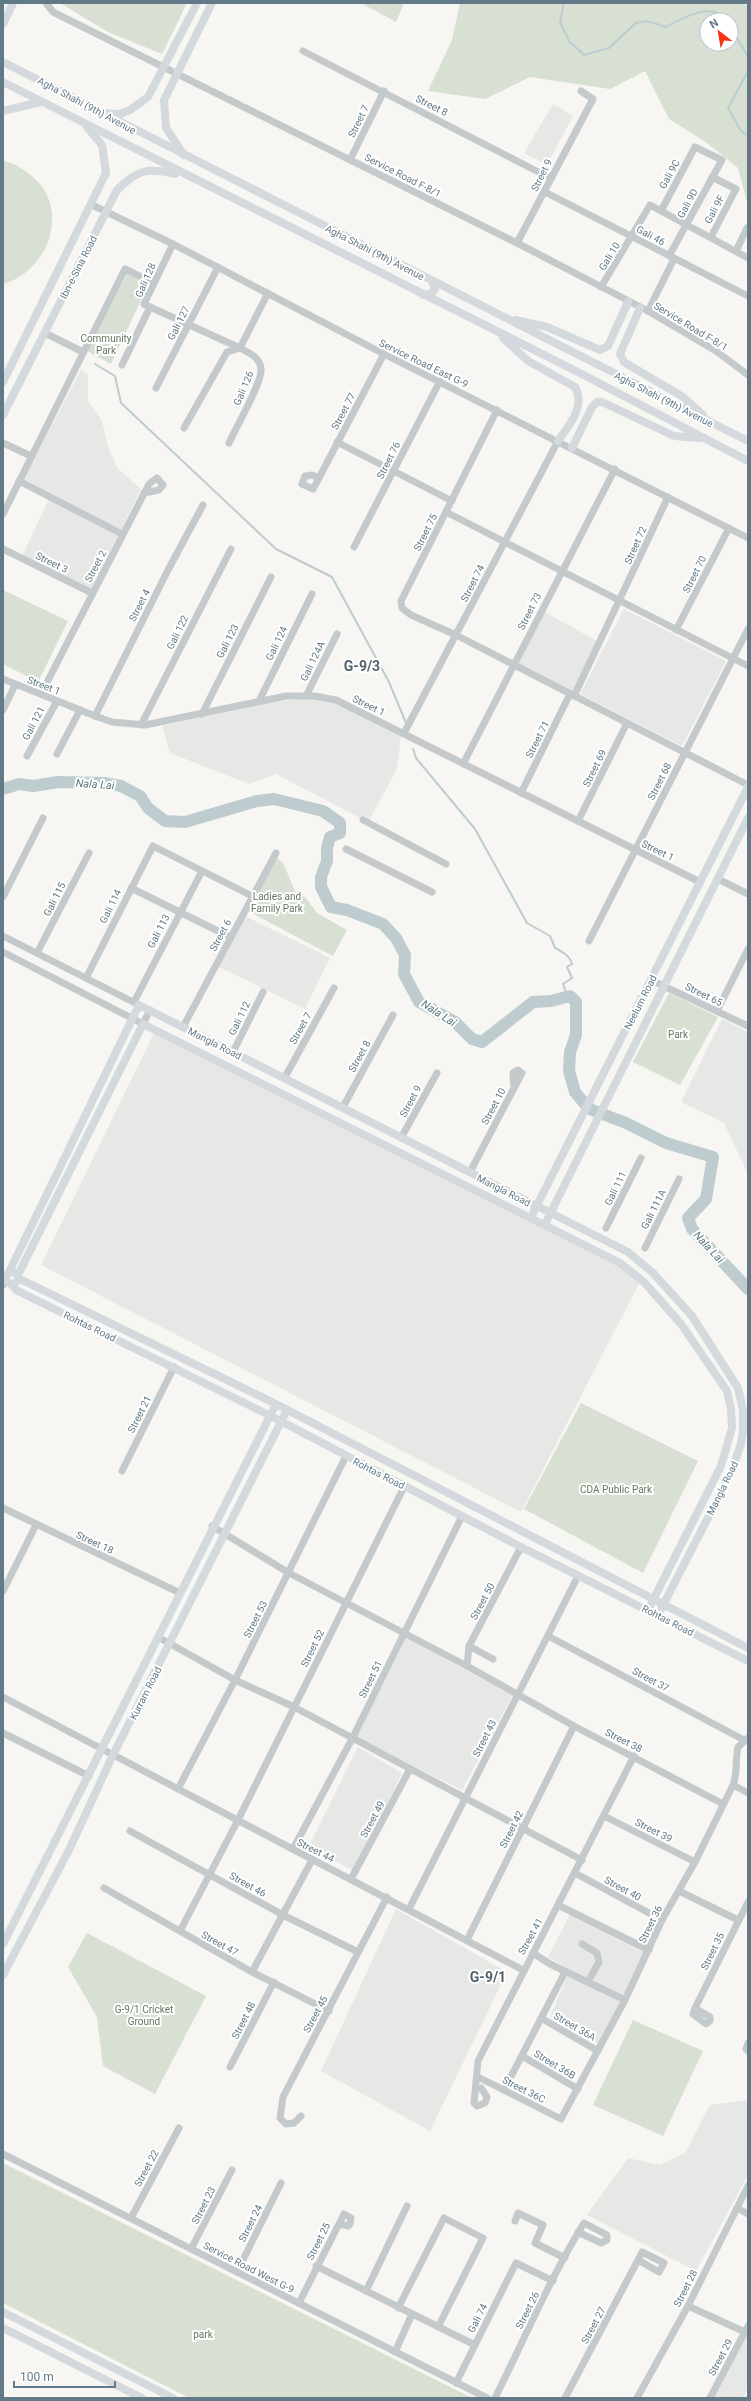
<svg xmlns="http://www.w3.org/2000/svg" width="751" height="2401" font-family="Roboto,sans-serif">
<style>
.built{fill:#e7e8e6}
.green{fill:#d8dfd3;fill-rule:evenodd}
.lines{fill:none;stroke-linecap:round;stroke-linejoin:round}
.stream{stroke:#beccd0;stroke-width:2}
.river{stroke:#beccd0;stroke-width:12}
.minor{stroke:#c4c9cc;stroke-width:7}
.major{stroke:#d3d9dd;stroke-width:8}
.labels{text-anchor:middle;stroke-width:4;stroke-linejoin:round;paint-order:stroke}
.street-label{font-size:10px;fill:#627a87;stroke:#fff}
.park-label{font-size:10px;fill:#66785e;stroke:#fff}
.water-label{font-size:11px;font-style:italic;fill:#59767c;stroke:#fff}
.district-label{font-size:14px;font-weight:bold;fill:#51626b;stroke:#fff}
</style>
<rect width="100%" height="100%" fill="#f7f6f2"/>
<g class="built">
<polygon points="553,104 573,116 547,165 524,153"/>
<polygon points="81,370 88,375 88,401 102,421 108,447 118,469 141,489 121,530 23,480"/>
<polygon points="49,499 119,534 90,590 22,556"/>
<polygon points="624,609 726,661 682,746 580,694"/>
<polygon points="543,611 599,642 573,692 517,663"/>
<polygon points="305,698 335,703 401,736 397,769 368,822 276,774 249,784 170,753 162,726 260,704"/>
<polygon points="245,916 330,958 305,1009 219,967"/>
<polygon points="722,1019 748,1032 748,1174 724,1123 681,1102"/>
<polygon points="156,1029 643,1276 521,1512 41,1265"/>
<polygon points="406,1638 513,1695 462,1790 356,1738"/>
<polygon points="358,1747 402,1773 355,1872 309,1846"/>
<polygon points="396,1909 507,1972 430,2131 321,2071"/>
<polygon points="571,1912 645,1952 599,2044 550,2017 570,1970 548,1957"/>
<polygon points="748,2100 748,2175 696,2271 587,2215 628,2158 660,2165 686,2152 710,2105"/>
<polygon points="748,2330 748,2387 743,2398 713,2398"/>
</g>
<g class="green">
<polygon points="60,3 187,3 162,54 108,32"/>
<polygon points="361,3 404,3 396,22"/>
<path d="M460,3h282l6,3v200l-10,-38 -31,-25 -38,-24 -24,-48 -35,18 -80,-12 -45,22 -57,-8 24,-51zM707,20h24v24h-24z"/>
<path d="M3,160c14,5 25,11 36,23 30,35 5,90 -36,101z"/>
<polygon points="127,274 148,285 111,364 87,351"/>
<polygon points="3,590 68,621 38,682 3,664"/>
<polygon points="276,857 283,863 295,891 306,898 317,913 347,930 333,956 248,911"/>
<polygon points="669,993 718,1017 680,1085 633,1062"/>
<polygon points="581,1403 698,1461 643,1573 524,1509"/>
<polygon points="87,1933 206,1996 155,2094 103,2066 97,2017 68,1967"/>
<polygon points="633,2020 703,2051 663,2136 593,2105"/>
<polygon points="3,2163 472,2398 189,2398 3,2303"/>
</g>
<g class="lines">
<g class="stream">
<path d="M564,3l-4,19 9,19 15,14 25,-7 27,-25 11,-2 19,6c15,-8 46,-27 60,-7"/>
<polyline points="731,28 748,57"/>
<polyline points="748,71 728,108 741,131 748,136"/>
<polyline points="95,364 115,376 121,403 276,549 332,577 389,682 406,723"/>
<path d="M413,749l3,9 59,71 52,94 23,13 5,12c8,4 15,8 17,16l-5,3 5,11 -9,6 4,12"/>
</g>
<polyline class="river" points="3,789 19,784 33,786 58,782 104,783 121,786 140,796 148,808 165,821 185,822 257,801 274,799 323,811 340,823 340,833 330,837 327,848 327,861 321,877 321,887 331,907 347,910 383,924 396,938 405,955 404,974 419,1002 455,1022 472,1039 482,1042 533,1002 551,1001 570,996 576,1002 576,1035 570,1052 569,1071 575,1092 584,1103 592,1110 626,1123 666,1143 713,1157 706,1199 688,1218 692,1229 748,1289"/>
<g class="minor">
<polyline points="46,3 53,12 517,243 648,311 716,351 748,375"/>
<polyline points="303,51 550,178"/>
<polyline points="350,160 384,91"/>
<polyline points="545,192 748,296"/>
<polyline points="92,205 173,244 384,354 748,538"/>
<polyline points="661,211 695,147 722,160 669,256"/>
<polyline points="711,237 736,189 712,177"/>
<polyline points="517,243 593,99 581,91"/>
<polyline points="736,251 747,228"/>
<polyline points="601,287 650,205 748,258"/>
<path d="M150,307l90,41c9,5 20,9 21,21 2,12 -26,60 -32,74"/>
<polyline points="648,311 674,259"/>
<polyline points="45,333 83,352"/>
<polyline points="122,365 150,307 144,304 173,244"/>
<polyline points="156,388 218,267"/>
<polyline points="497,410 401,601 402,608 411,615 456,635 748,785"/>
<polyline points="184,428 227,352 240,348 268,293"/>
<polyline points="337,442 452,501"/>
<polyline points="3,443 31,456"/>
<polyline points="319,478 312,475 305,476 302,484 313,489 319,478 384,354"/>
<polyline points="19,481 122,534"/>
<polyline points="446,512 748,666"/>
<polyline points="3,514 125,269 153,283"/>
<polyline points="354,547 440,381"/>
<polyline points="3,549 92,593"/>
<polyline points="676,630 729,528"/>
<polyline points="3,679 95,716 112,722 145,725 286,696 314,696 336,700 700,882"/>
<polyline points="41,694 149,484 157,478 163,485 159,490 144,493"/>
<polyline points="306,696 337,634"/>
<polyline points="574,696 668,497"/>
<polyline points="259,701 312,594"/>
<polyline points="3,710 15,685"/>
<polyline points="202,714 271,577"/>
<polyline points="95,716 168,570 203,505"/>
<polyline points="141,725 231,549"/>
<polyline points="404,733 558,441"/>
<polyline points="57,754 80,710"/>
<polyline points="27,756 57,701"/>
<polyline points="463,764 615,469"/>
<polyline points="521,793 570,694"/>
<polyline points="363,820 446,864"/>
<polyline points="578,821 627,723"/>
<polyline points="346,849 432,892"/>
<polyline points="718,879 748,894"/>
<polyline points="131,888 230,937"/>
<polyline points="3,897 43,818"/>
<polyline points="3,936 139,1005"/>
<polyline points="589,941 748,629"/>
<polyline points="3,952 143,1024 150,1010"/>
<polyline points="37,953 89,853"/>
<polyline points="86,978 153,846 252,896"/>
<polyline points="651,980 748,1026"/>
<polyline points="134,1002 202,871"/>
<polyline points="717,1011 748,949"/>
<polyline points="183,1027 276,853"/>
<polyline points="233,1052 263,992"/>
<polyline points="285,1077 334,988"/>
<polyline points="343,1107 393,1015"/>
<polyline points="401,1138 437,1073"/>
<polyline points="470,1172 522,1073 518,1070 513,1073 514,1088"/>
<polyline points="606,1228 641,1158"/>
<polyline points="645,1248 679,1179"/>
<polyline points="3,1285 6,1280"/>
<polyline points="122,1471 174,1367"/>
<polyline points="3,1508 180,1593"/>
<polyline points="212,1526 289,1573 467,1666 574,1726 723,1804"/>
<polyline points="3,1591 36,1525"/>
<polyline points="548,1636 744,1740"/>
<polyline points="158,1637 235,1680 294,1707 582,1860"/>
<polyline points="469,1646 493,1659"/>
<polyline points="467,1666 469,1646 521,1547"/>
<polyline points="3,1697 523,1970"/>
<polyline points="3,1733 89,1776"/>
<polyline points="733,1785 748,1793"/>
<polyline points="178,1789 235,1680 346,1456"/>
<polyline points="604,1816 695,1862"/>
<polyline points="130,1831 283,1915 358,1952"/>
<polyline points="293,1849 352,1739 462,1516"/>
<polyline points="575,1873 662,1920"/>
<polyline points="351,1879 410,1769"/>
<polyline points="104,1888 252,1972 329,2011"/>
<polyline points="679,1891 738,1920"/>
<polyline points="558,1905 649,1950"/>
<polyline points="409,1909 578,1576"/>
<polyline points="180,1931 238,1820 405,1485"/>
<polyline points="467,1940 574,1726"/>
<polyline points="582,1944 597,1953 599,1962 588,1982"/>
<polyline points="533,1953 550,1964 625,2000"/>
<polyline points="252,1972 312,1860"/>
<polyline points="695,2008 710,2017 710,2021 706,2024 693,2014 695,2008 748,1902"/>
<polyline points="541,2018 598,2051"/>
<polyline points="748,2043 746,2049 748,2051"/>
<polyline points="522,2056 578,2089"/>
<polyline points="230,2067 274,1982"/>
<path d="M478,2077l83,42 64,-119 37,-80 33,-58 38,-77c5,-13 2,-25 5,-38l10,-9"/>
<polyline points="481,2088 487,2097 485,2103 477,2106 474,2103 478,2061 634,1756"/>
<polyline points="504,2090 565,1972"/>
<polyline points="301,2116 294,2123 286,2124 280,2118 283,2097 387,1897"/>
<polyline points="3,2154 487,2398"/>
<polyline points="737,2208 748,2214"/>
<polyline points="131,2218 179,2128"/>
<polyline points="515,2221 518,2213 543,2225 535,2243 565,2258"/>
<polyline points="191,2249 232,2170"/>
<polyline points="316,2266 475,2345"/>
<polyline points="237,2272 281,2183"/>
<polyline points="366,2291 407,2206"/>
<polyline points="299,2303 344,2214 351,2218 350,2224 348,2226 339,2224"/>
<polyline points="688,2306 745,2332"/>
<polyline points="398,2308 444,2218 483,2238 438,2327"/>
<polyline points="395,2352 412,2314"/>
<polyline points="456,2383 516,2263 553,2281"/>
<path d="M495,2398c29,-58 55,-120 89,-175l23,12v5l-6,3 -23,-11"/>
<polyline points="565,2398 638,2260 642,2252 664,2263 659,2272 638,2260"/>
<polyline points="637,2398 688,2306 748,2186"/>
<polyline points="710,2398 748,2326"/>
</g>
<g class="major">
<polyline points="3,24 13,3"/>
<polyline points="3,62 748,441"/>
<polyline points="3,82 576,371 748,461"/>
<polyline points="3,111 41,102"/>
<polyline points="102,113 120,114 130,110 148,97 197,3"/>
<polyline points="184,155 166,128 164,100 212,3"/>
<polyline points="423,295 432,293 435,289 432,281"/>
<polyline points="640,308 620,354 624,362 683,397 703,415"/>
<polyline points="516,320 547,327 600,350 608,346 628,302"/>
<path d="M503,338l25,23 47,26c11,19 -6,39 -17,54"/>
<polyline points="3,382 106,173 102,145 87,127"/>
<path d="M3,415l114,-225c20,-20 31,-23 58,-16"/>
<polyline points="572,448 592,407 597,402 602,402 674,436 700,438"/>
<polyline points="531,1217 748,787"/>
<polyline points="545,1224 748,818"/>
<circle cx="12" cy="1278" r="6"/>
<polyline points="9,1272 139,1005 628,1252 653,1273 692,1316 738,1388 743,1410 743,1431 741,1444 731,1473 658,1615"/>
<polyline points="18,1275 143,1024 620,1263 644,1282 681,1324 727,1391 731,1409 732,1428 721,1466 648,1610"/>
<polyline points="18,1278 276,1404 748,1648"/>
<polyline points="12,1284 16,1290 271,1416 521,1547 748,1661"/>
<polyline points="3,1944 276,1404"/>
<polyline points="3,1975 69,1850 112,1757 287,1410"/>
<polyline points="3,2312 173,2398"/>
<polyline points="3,2328 142,2398"/>
</g>
</g>
<g class="labels">
<g class="street-label">
<text transform="translate(87 105) rotate(28)" y="4">Agha Shahi (9th) Avenue</text>
<text transform="translate(432 105) rotate(27)" y="4">Street 8</text>
<text transform="translate(358 121) rotate(-64)" y="4">Street 7</text>
<text transform="translate(669 174) rotate(-61)" y="4">Gali 9C</text>
<text transform="translate(403 175) rotate(27)" y="4">Service Road F-8/1</text>
<text transform="translate(541 175) rotate(-64)" y="4">Street 9</text>
<text transform="translate(687 203) rotate(-62)" y="4">Gali 9D</text>
<text transform="translate(714 209) rotate(-62)" y="4">Gali 9F</text>
<text transform="translate(651 235) rotate(28)" y="4">Gali 46</text>
<text transform="translate(375 252) rotate(27)" y="4">Agha Shahi (9th) Avenue</text>
<text transform="translate(609 256) rotate(-58)" y="4">Gali 10</text>
<text transform="translate(78 267) rotate(-63)" y="4">Ibn-e-Sina Road</text>
<text transform="translate(145 280) rotate(-66)" y="4">Gali 128</text>
<text transform="translate(178 323) rotate(-63)" y="4">Gali 127</text>
<text transform="translate(691 326) rotate(31)" y="4">Service Road F-8/1</text>
<text transform="translate(424 363) rotate(26)" y="4">Service Road East G-9</text>
<text transform="translate(243 388) rotate(-67)" y="4">Gali 126</text>
<text transform="translate(664 399) rotate(27)" y="4">Agha Shahi (9th) Avenue</text>
<text transform="translate(343 411) rotate(-62)" y="4">Street 77</text>
<text transform="translate(388 460) rotate(-63)" y="4">Street 76</text>
<text transform="translate(425 532) rotate(-63)" y="4">Street 75</text>
<text transform="translate(635 545) rotate(-66)" y="4">Street 72</text>
<text transform="translate(52 562) rotate(26)" y="4">Street 3</text>
<text transform="translate(95 566) rotate(-62)" y="4">Street 2</text>
<text transform="translate(694 574) rotate(-63)" y="4">Street 70</text>
<text transform="translate(472 583) rotate(-63)" y="4">Street 74</text>
<text transform="translate(139 605) rotate(-63)" y="4">Street 4</text>
<text transform="translate(529 611) rotate(-63)" y="4">Street 73</text>
<text transform="translate(177 632) rotate(-64)" y="4">Gali 122</text>
<text transform="translate(227 641) rotate(-63)" y="4">Gali 123</text>
<text transform="translate(276 643) rotate(-64)" y="4">Gali 124</text>
<text transform="translate(312 661) rotate(-64)" y="4">Gali 124A</text>
<text transform="translate(44 685) rotate(21)" y="4">Street 1</text>
<text transform="translate(369 705) rotate(26)" y="4">Street 1</text>
<text transform="translate(33 723) rotate(-62)" y="4">Gali 121</text>
<text transform="translate(537 739) rotate(-63)" y="4">Street 71</text>
<text transform="translate(594 768) rotate(-64)" y="4">Street 69</text>
<text transform="translate(659 781) rotate(-63)" y="4">Street 68</text>
<text transform="translate(658 850) rotate(26)" y="4">Street 1</text>
<text transform="translate(54 899) rotate(-63)" y="4">Gali 115</text>
<text transform="translate(110 906) rotate(-64)" y="4">Gali 114</text>
<text transform="translate(158 931) rotate(-63)" y="4">Gali 113</text>
<text transform="translate(220 935) rotate(-62)" y="4">Street 6</text>
<text transform="translate(704 994) rotate(26)" y="4">Street 65</text>
<text transform="translate(640 1002) rotate(-63)" y="4">Neelum Road</text>
<text transform="translate(239 1018) rotate(-64)" y="4">Gali 112</text>
<text transform="translate(300 1028) rotate(-61)" y="4">Street 7</text>
<text transform="translate(215 1043) rotate(27)" y="4">Mangla Road</text>
<text transform="translate(359 1056) rotate(-61)" y="4">Street 8</text>
<text transform="translate(410 1101) rotate(-62)" y="4">Street 9</text>
<text transform="translate(493 1106) rotate(-62)" y="4">Street 10</text>
<text transform="translate(615 1188) rotate(-64)" y="4">Gali 111</text>
<text transform="translate(504 1190) rotate(27)" y="4">Mangla Road</text>
<text transform="translate(653 1209) rotate(-63)" y="4">Gali 111A</text>
<text transform="translate(90 1326) rotate(26)" y="4">Rohtas Road</text>
<text transform="translate(139 1414) rotate(-63)" y="4">Street 21</text>
<text transform="translate(379 1473) rotate(27)" y="4">Rohtas Road</text>
<text transform="translate(722 1488) rotate(-64)" y="4">Mangla Road</text>
<text transform="translate(95 1542) rotate(25)" y="4">Street 18</text>
<text transform="translate(482 1601) rotate(-62)" y="4">Street 50</text>
<text transform="translate(255 1619) rotate(-63)" y="4">Street 53</text>
<text transform="translate(668 1620) rotate(27)" y="4">Rohtas Road</text>
<text transform="translate(312 1648) rotate(-64)" y="4">Street 52</text>
<text transform="translate(370 1679) rotate(-64)" y="4">Street 51</text>
<text transform="translate(651 1679) rotate(28)" y="4">Street 37</text>
<text transform="translate(145 1693) rotate(-63)" y="4">Kurram Road</text>
<text transform="translate(484 1738) rotate(-63)" y="4">Street 43</text>
<text transform="translate(624 1740) rotate(27)" y="4">Street 38</text>
<text transform="translate(372 1819) rotate(-62)" y="4">Street 49</text>
<text transform="translate(511 1829) rotate(-63)" y="4">Street 42</text>
<text transform="translate(654 1830) rotate(27)" y="4">Street 39</text>
<text transform="translate(316 1850) rotate(27)" y="4">Street 44</text>
<text transform="translate(248 1884) rotate(29)" y="4">Street 46</text>
<text transform="translate(623 1888) rotate(28)" y="4">Street 40</text>
<text transform="translate(650 1924) rotate(-64)" y="4">Street 36</text>
<text transform="translate(530 1936) rotate(-61)" y="4">Street 41</text>
<text transform="translate(220 1943) rotate(29)" y="4">Street 47</text>
<text transform="translate(712 1951) rotate(-64)" y="4">Street 35</text>
<text transform="translate(315 2014) rotate(-62)" y="4">Street 45</text>
<text transform="translate(243 2020) rotate(-63)" y="4">Street 48</text>
<text transform="translate(575 2026) rotate(30)" y="4">Street 36A</text>
<text transform="translate(555 2064) rotate(31)" y="4">Street 36B</text>
<text transform="translate(524 2089) rotate(27)" y="4">Street 36C</text>
<text transform="translate(146 2168) rotate(-62)" y="4">Street 22</text>
<text transform="translate(203 2205) rotate(-63)" y="4">Street 23</text>
<text transform="translate(250 2223) rotate(-63)" y="4">Street 24</text>
<text transform="translate(318 2241) rotate(-63)" y="4">Street 25</text>
<text transform="translate(249 2267) rotate(27)" y="4">Service Road West G-9</text>
<text transform="translate(685 2288) rotate(-63)" y="4">Street 28</text>
<text transform="translate(527 2310) rotate(-63)" y="4">Street 26</text>
<text transform="translate(477 2318) rotate(-63)" y="4">Gali 74</text>
<text transform="translate(593 2325) rotate(-62)" y="4">Street 27</text>
<text transform="translate(720 2357) rotate(-62)" y="4">Street 29</text>
</g>
<g class="park-label">
<text x="106" y="342">Community<tspan x="106" dy="12">Park</tspan></text>
<text x="277" y="900">Ladies and<tspan x="277" dy="12">Family Park</tspan></text>
<text x="678" y="1038">Park</text>
<text x="616" y="1493">CDA Public Park</text>
<text x="144" y="2013">G-9/1 Cricket<tspan x="144" dy="12">Ground</tspan></text>
<text x="203" y="2338">park</text>
</g>
<g class="water-label">
<text transform="translate(95 784) rotate(4)" y="4">Nala Lai</text>
<text transform="translate(439 1013) rotate(33)" y="4">Nala Lai</text>
<text transform="translate(709 1247) rotate(47)" y="4">Nala Lai</text>
</g>
<g class="district-label">
<text x="362" y="671">G-9/3</text>
<text x="488" y="1982">G-9/1</text>
</g>
</g>
<rect width="751" height="2401" fill="none" stroke="#627a87" stroke-width="8"/>
<g transform="translate(719 32) rotate(329)"><circle r="19" fill="#ffffff" stroke="#c0cacf"/>
<path d="M0-3L7 15L0 10L-7 15Z" fill="#f53214"/>
<text y="-6" font-size="11" font-weight="bold" text-anchor="middle" fill="#627a87">N</text>
</g>
<path d="M14 2381v6h101v-6" fill="none" stroke="#627a87" stroke-width="2"/>
<text x="20" y="2381" font-size="12" fill="#627a87" stroke="#ffffff" stroke-width="3" paint-order="stroke">100 m</text>
</svg>
